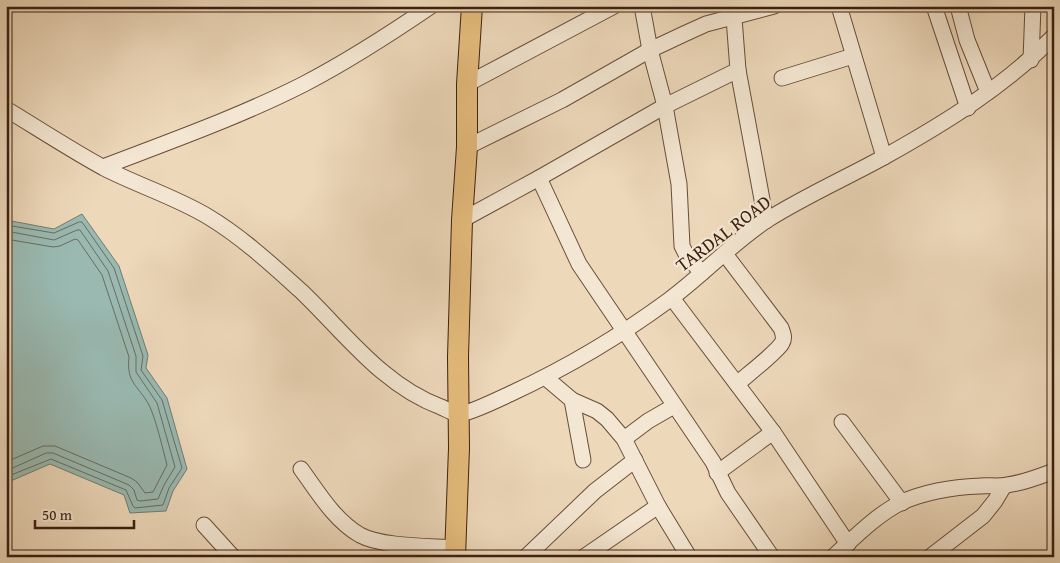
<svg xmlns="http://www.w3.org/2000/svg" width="1060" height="563" font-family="'Gentium Book Plus',serif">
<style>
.water{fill:#99b9b1;stroke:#737c71}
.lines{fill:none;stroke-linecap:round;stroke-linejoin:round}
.shore{stroke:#6a6c60;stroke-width:1}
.minor-casing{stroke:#684e3a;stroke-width:17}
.major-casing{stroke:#3b2010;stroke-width:22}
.minor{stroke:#f3e6d2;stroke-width:15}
.major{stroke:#e6bc7d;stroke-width:20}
.labels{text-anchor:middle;stroke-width:4.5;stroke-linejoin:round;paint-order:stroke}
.street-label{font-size:19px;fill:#3b2010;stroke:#f3e6d2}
</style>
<rect width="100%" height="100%" fill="#edd8ba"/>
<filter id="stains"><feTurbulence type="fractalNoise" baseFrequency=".004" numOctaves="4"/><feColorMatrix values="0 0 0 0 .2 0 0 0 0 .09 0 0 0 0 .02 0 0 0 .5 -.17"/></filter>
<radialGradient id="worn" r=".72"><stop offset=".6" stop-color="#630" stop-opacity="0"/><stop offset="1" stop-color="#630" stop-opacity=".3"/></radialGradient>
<polygon class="water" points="82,214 119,266 148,355 146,368 167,398 187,469 173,491 166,511 130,513 124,495 50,464 6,483 6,220 54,229"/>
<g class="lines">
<g class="shore">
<polyline points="6,225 54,233 79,222 82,222 114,268 143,356 141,370 162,400 182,468 169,488 163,505 135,508 133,506 126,490 51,459 6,477"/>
<polyline points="6,231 54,240 77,230 80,230 108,271 136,356 136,372 157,403 175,467 164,485 158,499 140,501 137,500 134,490 129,485 53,453 46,453 6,471"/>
<path d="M6,239l47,8 7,-1 15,-7 3,1 24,35 27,82c-3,26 9,28 20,48 7,14 14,45 18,60l-14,27 -8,1 -8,-11 -6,-4 -76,-32h-12l-37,16"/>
</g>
<defs>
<g id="minor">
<polyline points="642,6 650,50 665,106 679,184 682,246 687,256 702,273"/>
<polyline points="839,6 884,157"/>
<polyline points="934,6 968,108"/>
<polyline points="958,6 967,40 988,92"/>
<polyline points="734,18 738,70 766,221"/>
<polyline points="1031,60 1033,6"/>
<polyline points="782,78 853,56"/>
<polyline points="467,84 614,6"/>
<path d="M6,109c33,20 65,41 98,59 33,17 71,29 103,48 35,21 64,48 94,75 43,41 82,95 140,116 5,2 13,7 18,7 10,0 42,-16 53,-21 56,-26 108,-57 157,-93 34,-25 63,-57 98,-80 38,-24 79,-42 117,-63 61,-34 121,-71 170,-121"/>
<polyline points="467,147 562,100 650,50 684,34 706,24 774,6"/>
<path d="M103,167c68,-26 136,-50 201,-83 44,-23 86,-50 127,-78"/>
<polyline points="539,178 579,264 713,462 728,493 772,557"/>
<polyline points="462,220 539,178 665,106 738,70"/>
<path d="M725,254l56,74c2,5 4,10 1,15 -5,9 -35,32 -45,41"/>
<polyline points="672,298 773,432 848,544"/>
<polyline points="546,378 572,400 597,411 607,419 624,439 658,506 689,557"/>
<polyline points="572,400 583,460"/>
<polyline points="842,422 902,503"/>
<polyline points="624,439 648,421 674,406"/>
<path d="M301,469c17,23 33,51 59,66 22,12 70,11 96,13"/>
<polyline points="717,473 773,432"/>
<polyline points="204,525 233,557"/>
<polyline points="526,557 595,491 635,460"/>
<polyline points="584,557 658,506"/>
<path d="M833,557c21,-19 43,-42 69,-55 23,-10 53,-15 78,-16 9,-1 18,1 27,-1 16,-2 31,-8 47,-14"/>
<polyline points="930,557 983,516 995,501 1004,486"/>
</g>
<polyline id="major" points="455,557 459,448 458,357 462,220 467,147 467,84 472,6"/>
</defs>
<use href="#minor" class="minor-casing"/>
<use href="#major" class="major-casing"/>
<use href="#minor" class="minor"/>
<use href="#major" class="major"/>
</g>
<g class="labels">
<g class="street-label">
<text transform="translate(723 233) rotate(-37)" y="7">TARDAL ROAD</text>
</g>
</g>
<rect width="1060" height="563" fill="none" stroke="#edd8ba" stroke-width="25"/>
<rect x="8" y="8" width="1045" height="548" fill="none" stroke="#3b2010" stroke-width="2.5"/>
<rect x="12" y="12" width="1035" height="538" fill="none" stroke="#3b2010"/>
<path d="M35 520v8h99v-8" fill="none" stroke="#3b2010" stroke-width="2.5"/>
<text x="42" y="520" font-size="15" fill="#3b2010" stroke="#f3e6d2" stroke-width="4" paint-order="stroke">50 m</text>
<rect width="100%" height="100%" filter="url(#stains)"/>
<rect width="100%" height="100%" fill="url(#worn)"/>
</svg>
